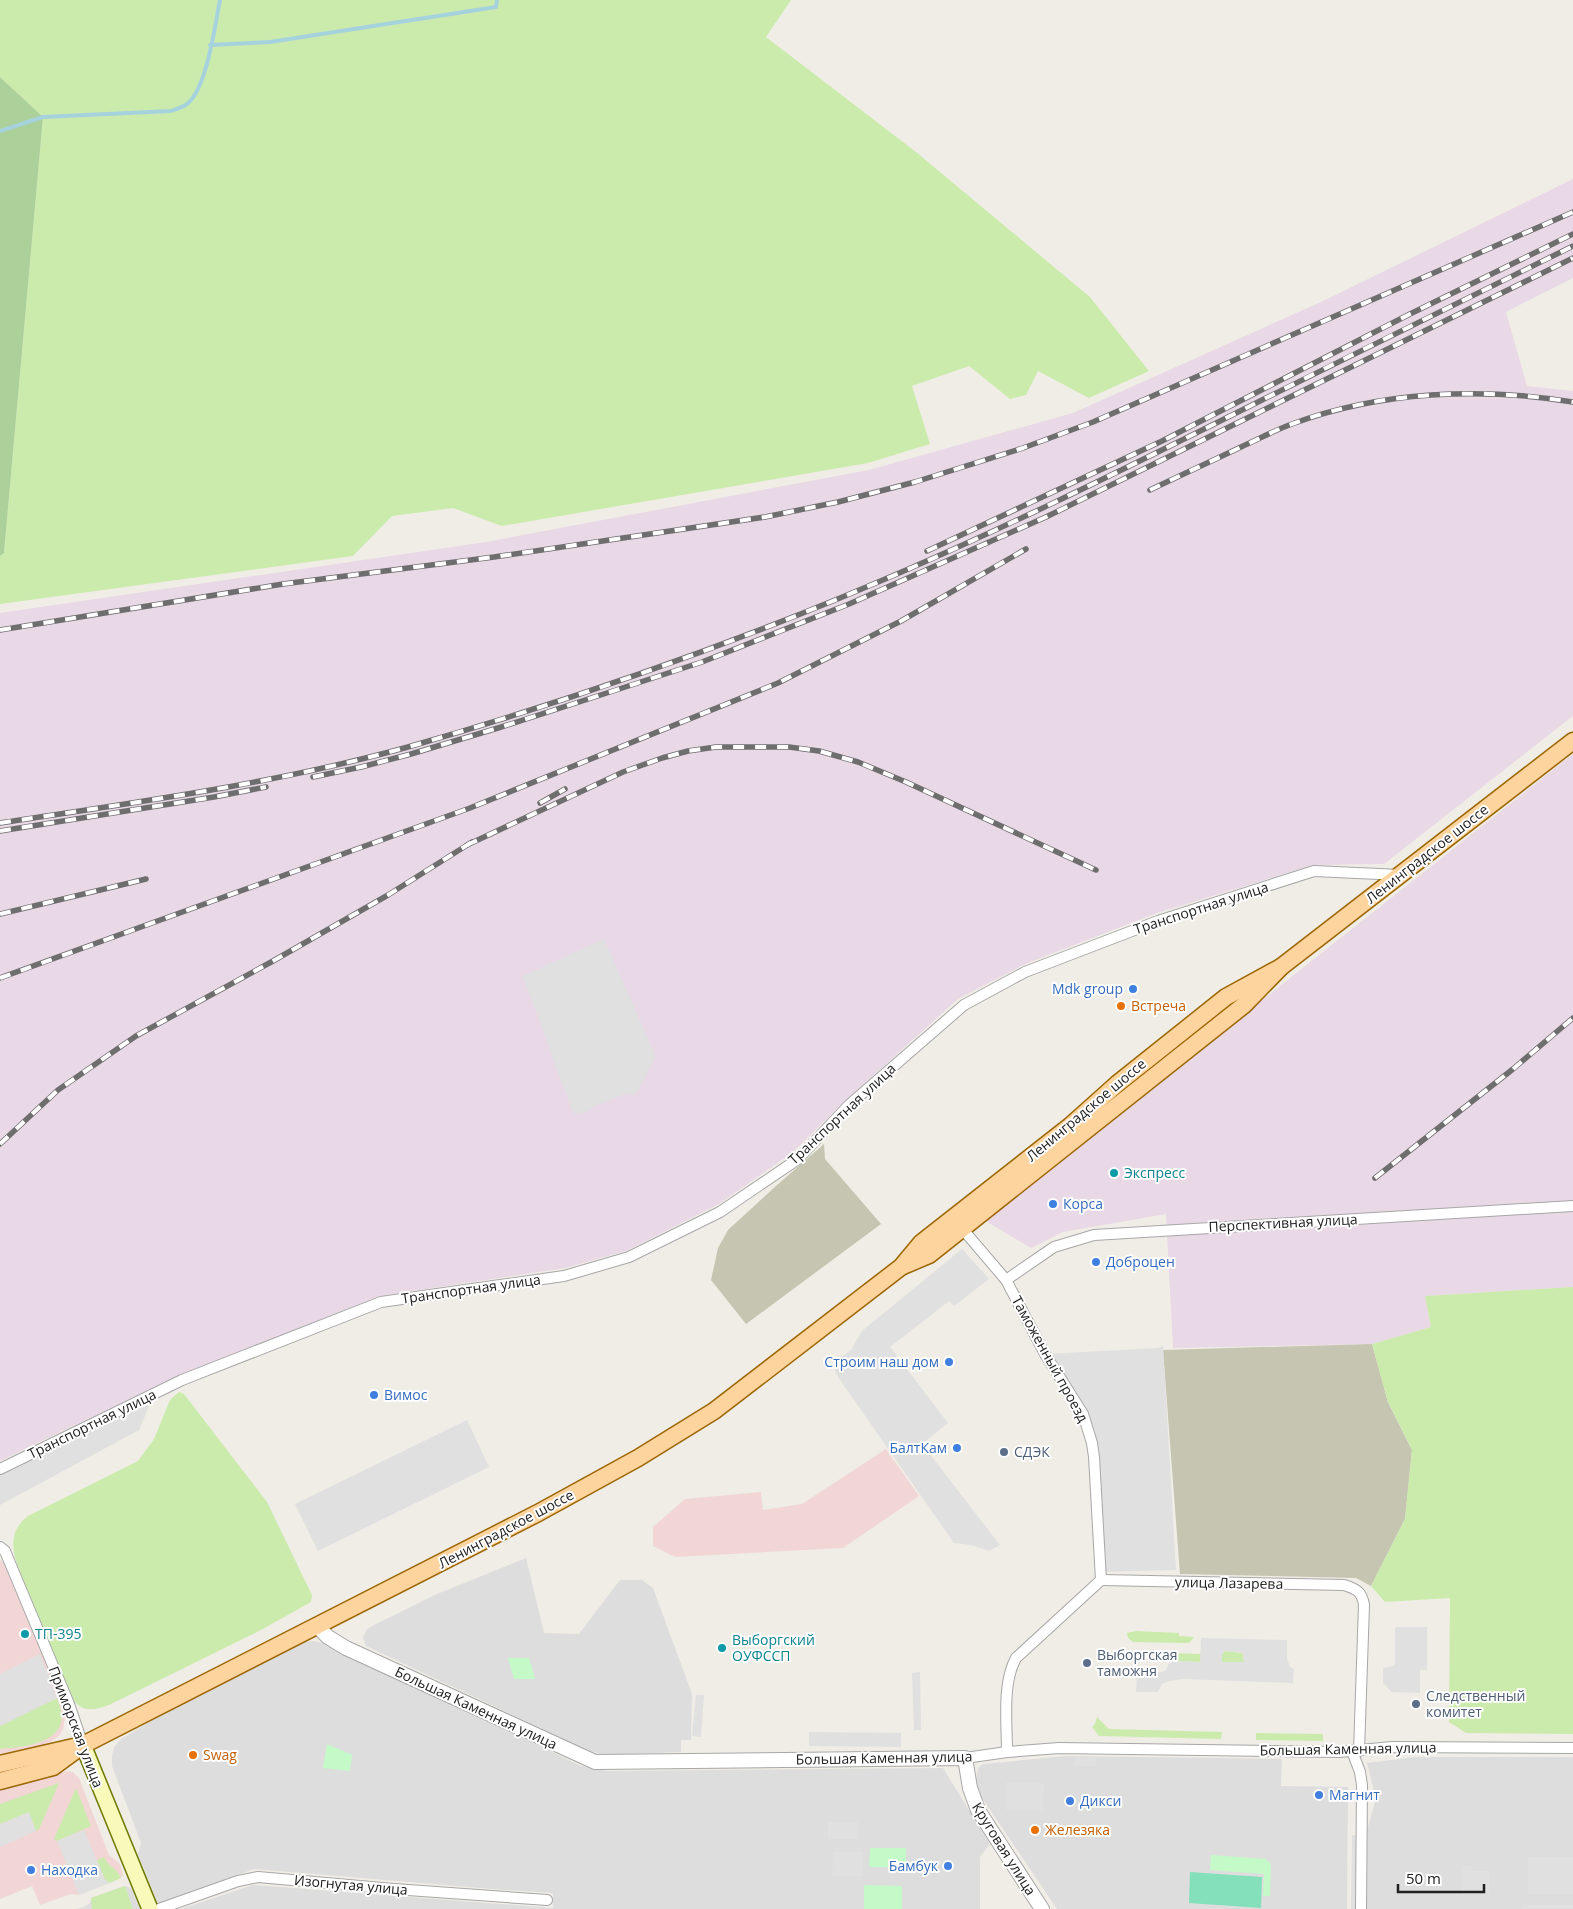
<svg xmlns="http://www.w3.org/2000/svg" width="1573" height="1909" font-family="'Open Sans',sans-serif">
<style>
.residential{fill:#dedddd}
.commercial{fill:#f1d6d5}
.industrial{fill:#e9d8e6}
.construction{fill:#c5c5b1}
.grass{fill:#cbebac}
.forest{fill:#abd09a}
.park{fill:#c3fac7}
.pitch{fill:#83e0bb}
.parking{fill:#e0e0e0;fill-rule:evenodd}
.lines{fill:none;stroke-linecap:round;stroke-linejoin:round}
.stream{stroke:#a6d2de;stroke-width:4}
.minor-casing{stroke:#a7a7a7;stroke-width:12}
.tertiary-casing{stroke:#a7a7a7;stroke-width:16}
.secondary-casing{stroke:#6e7904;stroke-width:18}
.primary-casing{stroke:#9b6600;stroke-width:19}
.minor{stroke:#fff;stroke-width:10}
.tertiary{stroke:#fff;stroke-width:14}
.secondary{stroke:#f8faba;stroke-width:15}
.primary{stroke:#fdd39e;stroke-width:16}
.rail-casing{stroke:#6e6e6e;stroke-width:5.5}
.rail{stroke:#fff;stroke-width:4;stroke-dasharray:11;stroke-linecap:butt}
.shop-dot{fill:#3f7fe0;stroke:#fff;stroke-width:2}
.food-dot{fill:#e8710a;stroke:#fff;stroke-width:2}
.culture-dot{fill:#0f9aa8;stroke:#fff;stroke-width:2}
.service-dot{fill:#5c6f8a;stroke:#fff;stroke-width:2}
.labels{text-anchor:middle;stroke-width:4;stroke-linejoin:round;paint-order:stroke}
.street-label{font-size:14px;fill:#202020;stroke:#fff}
.shop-label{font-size:14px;fill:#366cbe;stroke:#fff;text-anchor:start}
.food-label{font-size:14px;fill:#c56008;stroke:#fff;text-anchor:start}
.culture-label{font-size:14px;fill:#0d838f;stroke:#fff;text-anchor:start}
.service-label{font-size:14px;fill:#4e5e75;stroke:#fff;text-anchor:start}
</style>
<rect width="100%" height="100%" fill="#f0ede6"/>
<g class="residential">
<polygon points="526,1558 544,1633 579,1634 620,1580 642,1580 653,1588 692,1694 691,1740 681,1740 681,1752 604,1755 589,1751 366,1646 363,1638 367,1629 374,1625 437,1594"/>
<polygon points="314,1641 330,1645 581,1766 607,1771 943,1768 990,1844 980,1857 980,1909 181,1909 253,1885 553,1908 553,1893 493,1889 254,1869 158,1904 138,1854 141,1843 112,1766 112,1756 114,1747 121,1739 176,1706 298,1643"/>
<polygon points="1066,1756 1282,1759 1281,1786 1348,1787 1347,1909 1057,1909 982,1798 976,1782 977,1772 979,1767 983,1764"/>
<polygon points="1415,1757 1573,1757 1573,1909 1366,1909 1367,1830 1376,1799 1367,1763"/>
<polygon points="125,1886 131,1888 140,1909 76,1909 84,1907 90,1903 91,1898"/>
</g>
<g class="commercial">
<polygon points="886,1449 919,1496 843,1548 675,1557 653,1546 653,1527 685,1499 761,1492 763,1510 802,1504"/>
<polygon points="0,1560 8,1566 62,1701 65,1717 63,1729 59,1736 50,1742 25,1752 0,1754"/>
<polygon points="67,1771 73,1772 79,1778 109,1855 120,1864 123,1876 79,1895 71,1894 40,1905 32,1886 0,1899 0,1791"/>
</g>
<g class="industrial">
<polygon points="1573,179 1573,278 1506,312 1527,386 1573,391 1573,716 1384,864 1314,865 1157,913 1025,964 958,999 845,1101 792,1153 719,1204 626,1251 565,1268 380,1296 179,1375 0,1461 0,613 486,542 869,470 1073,413 1321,302"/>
<polygon points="1573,754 1573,1287 1425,1296 1431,1327 1372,1344 1173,1348 1166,1214 1063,1232 1031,1248 984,1220"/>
</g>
<g class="construction">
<polygon points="824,1144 825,1159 881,1224 746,1324 711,1280 718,1248 728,1230 776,1186"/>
<polygon points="1372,1344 1388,1402 1412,1450 1405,1519 1371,1586 1356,1578 1180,1574 1163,1350"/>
</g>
<g class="grass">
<polygon points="0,0 791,0 766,37 916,152 1090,297 1149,371 1089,398 1038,371 1026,395 1010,399 969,366 912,386 930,444 868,463 502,526 453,508 392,516 353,556 0,604 0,556 4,553 43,117 0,77"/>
<polygon points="1573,1287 1573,1734 1466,1733 1449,1722 1450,1598 1385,1602 1371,1586 1405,1519 1412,1450 1388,1402 1372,1344 1431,1327 1425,1296"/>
<path d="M179,1392l5,2 83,108 45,93 -1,7 -50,28 -152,75c-24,9 -32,4 -44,-18l-49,-126c-5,-18 -4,-33 12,-45l110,-55 16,-22 16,-39z"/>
<polygon points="1136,1631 1179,1633 1179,1636 1194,1637 1189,1643 1185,1643 1133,1642 1128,1638 1127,1633"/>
<polygon points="1225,1651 1243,1653 1244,1662 1222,1662 1222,1655"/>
<polygon points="1170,1653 1201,1654 1201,1662 1170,1661"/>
<path d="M57,1698c2,6 5,13 5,19 -2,28 -42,30 -62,32v-23z"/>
<polygon points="1097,1717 1109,1729 1222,1732 1221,1739 1099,1736 1092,1727 1095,1724"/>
<polygon points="1256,1733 1323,1734 1323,1741 1256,1740"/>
<polygon points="59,1783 39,1829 36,1831 29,1813 0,1824 0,1804"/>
<polygon points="76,1788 91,1826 57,1841 54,1839"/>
<path d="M104,1857c4,10 13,11 17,21l-11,5 -5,-3 -8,-20z"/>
<polygon points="125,1886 133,1909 92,1909 91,1898"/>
</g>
<polygon class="forest" points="0,77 43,117 4,553 0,556"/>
<g class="park">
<polygon points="508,1658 529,1658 535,1679 514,1679"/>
<polygon points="327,1744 352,1755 350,1771 323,1768"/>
<polygon points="870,1848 906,1848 906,1867 869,1867"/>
<polygon points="1211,1855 1266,1859 1271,1864 1270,1896 1263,1896 1264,1874 1210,1870"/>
<polygon points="864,1885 902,1886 902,1909 864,1909"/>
</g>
<polygon class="pitch" points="1190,1872 1262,1877 1261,1908 1189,1903"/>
<g class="parking">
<polygon points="604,939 653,1050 655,1058 638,1091 634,1095 625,1094 592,1107 584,1113 573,1113 523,976"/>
<polygon points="962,1249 989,1279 954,1306 949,1301 890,1347 948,1423 922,1444 1000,1545 989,1551 971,1545 954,1543 838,1377 835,1370 836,1361 851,1350 862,1331"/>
<polygon points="1163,1346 1176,1570 1100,1572 1094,1457 1083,1414 1045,1354 1159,1348"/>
<polygon points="154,1394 139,1430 0,1505 0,1469"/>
<polygon points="467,1420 489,1467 318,1551 295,1504"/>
<polygon points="1395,1627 1427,1627 1427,1670 1420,1670 1420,1693 1392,1692 1383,1683 1383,1668 1394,1666 1395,1662"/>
<path d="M1201,1638l86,2v19l3,8 4,2 -1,14 -111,-4 -13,2 -7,3 -4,8h-22l1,-21 25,1 4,-2 4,-9 30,1zM1225,1651l18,2 1,9h-22v-7z"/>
<polygon points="40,1654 57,1698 0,1726 0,1674"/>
<polygon points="920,1672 921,1730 914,1730 912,1673"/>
<polygon points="696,1695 704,1695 701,1737 692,1736"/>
<polygon points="809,1732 901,1733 901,1747 809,1746"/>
<rect x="1075" y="1757" width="21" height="9"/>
<polygon points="1006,1782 1044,1783 1043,1811 1006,1810"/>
<polygon points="29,1812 36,1831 0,1847 0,1824"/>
<rect x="828" y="1822" width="30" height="17"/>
<polygon points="84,1830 105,1880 110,1883 79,1895 57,1841"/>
<polygon points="1352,1835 1359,1836 1358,1909 1351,1909"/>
<polygon points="833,1852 863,1852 863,1876 832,1876"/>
<rect x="1528" y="1857" width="45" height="37"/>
<polygon points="1462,1866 1472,1866 1472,1871 1489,1871 1489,1894 1462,1894"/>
<rect x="1523" y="1905" width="50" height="4"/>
</g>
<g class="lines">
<g class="stream">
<polyline points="210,45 270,42 496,7 497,0"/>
<path d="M0,131l43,-14 128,-6c5,-2 13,-4 17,-8 19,-16 27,-78 32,-103"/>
</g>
<defs>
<g id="minor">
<path d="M960,1226l46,54 39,74 38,60 9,29 2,14 7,123 -85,78c-14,25 -9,65 -9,94"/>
<polyline points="1006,1280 1054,1247 1094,1235 1573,1206"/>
<polyline points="0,1469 182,1380 381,1302 564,1276 629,1257 720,1212 798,1159 849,1105 964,1005 1025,972 1158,921 1314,871 1401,875"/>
<polyline points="0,1547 5,1551 69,1704 83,1745"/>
<path d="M1101,1580l243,5c13,4 18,7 20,20l-5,146"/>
<polyline points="1352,1751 1360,1772 1362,1785 1361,1909"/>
<polyline points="965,1758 1007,1752 1059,1748 1339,1752 1392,1747 1573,1748"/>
<polyline points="159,1909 238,1881 258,1877 394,1889 547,1900"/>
</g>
<polyline id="tertiary" points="317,1626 328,1637 346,1648 595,1762 965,1758 970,1788 978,1810 1042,1909"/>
<polyline id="secondary" points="83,1745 150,1909"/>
<g id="primary">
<polyline points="903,1266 929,1255 1244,1005 1281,967 1573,741"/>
<polyline points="0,1764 78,1746"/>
<polyline points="0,1781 53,1767 83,1745 538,1513 638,1458 714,1411 901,1267 921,1243 1070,1126 1117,1084 1226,997 1281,967"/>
</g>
</defs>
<use href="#minor" class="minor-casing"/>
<use href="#tertiary" class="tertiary-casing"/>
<use href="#secondary" class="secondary-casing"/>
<use href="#primary" class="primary-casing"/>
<use href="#minor" class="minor"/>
<use href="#tertiary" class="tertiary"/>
<use href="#secondary" class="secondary"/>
<use href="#primary" class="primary"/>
<defs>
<g id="rail">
<path d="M1150,490c31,-15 62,-29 93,-44 16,-7 32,-16 49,-22 89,-33 188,-37 281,-22"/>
<polyline points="927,551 1162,441 1410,314 1573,234"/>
<polyline points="0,630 283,584 494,557 765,517 838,502 915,482 1023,448 1093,422 1573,212"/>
<polyline points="313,777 361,767 411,754 498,728 613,691 702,662 849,604 1046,517 1573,258"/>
<polyline points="540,803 565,789"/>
<path d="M0,823c137,-21 274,-39 408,-76 147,-42 291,-91 432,-149 144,-59 283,-128 422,-198 103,-52 207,-102 311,-154"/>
<polyline points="0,831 214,797 266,787"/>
<polyline points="467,845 623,772 662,758 688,751 716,747 789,747 819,751 858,762 906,782 1096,870"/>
<polyline points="0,914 146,879"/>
<polyline points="0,978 470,808 778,683 901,621 1026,549"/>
<polyline points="0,1144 58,1090 136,1036 273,961 388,895 472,842"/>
<polyline points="1375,1178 1513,1069 1573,1018"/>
</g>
</defs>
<use href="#rail" class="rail-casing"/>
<use href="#rail" class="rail"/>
</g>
<g class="shop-dot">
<circle cx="1133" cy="989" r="5"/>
<circle cx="1053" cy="1204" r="5"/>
<circle cx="1096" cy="1262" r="5"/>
<circle cx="949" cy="1362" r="5"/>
<circle cx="374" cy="1395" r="5"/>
<circle cx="957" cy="1448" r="5"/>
<circle cx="1319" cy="1795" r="5"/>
<circle cx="1070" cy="1801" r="5"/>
<circle cx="948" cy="1866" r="5"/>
<circle cx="31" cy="1870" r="5"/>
</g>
<g class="food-dot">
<circle cx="1121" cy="1006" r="5"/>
<circle cx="193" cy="1755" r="5"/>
<circle cx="1035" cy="1830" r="5"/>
</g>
<g class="culture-dot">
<circle cx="1114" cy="1173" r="5"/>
<circle cx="25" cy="1634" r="5"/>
<circle cx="722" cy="1648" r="5"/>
</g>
<g class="service-dot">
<circle cx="1004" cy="1452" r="5"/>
<circle cx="1087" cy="1663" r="5"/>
<circle cx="1416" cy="1704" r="5"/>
</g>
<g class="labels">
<g class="street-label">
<text transform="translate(1427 854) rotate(-38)" y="5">Ленинградское шоссе</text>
<text transform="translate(1201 908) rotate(-18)" y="5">Транспортная улица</text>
<text transform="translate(1086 1110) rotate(-40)" y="5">Ленинградское шоссе</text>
<text transform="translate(842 1114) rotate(-43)" y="5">Транспортная улица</text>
<text transform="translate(1283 1223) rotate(-3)" y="5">Перспективная улица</text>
<text transform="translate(471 1289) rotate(-8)" y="5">Транспортная улица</text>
<text transform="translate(1050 1359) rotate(61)" y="5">Таможенный проезд</text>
<text transform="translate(92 1424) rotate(-26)" y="5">Транспортная улица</text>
<text transform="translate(506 1529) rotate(-28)" y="5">Ленинградское шоссе</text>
<text transform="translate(1229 1583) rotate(1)" y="5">улица Лазарева</text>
<text transform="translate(476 1708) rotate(25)" y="5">Большая Каменная улица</text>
<text transform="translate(76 1727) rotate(69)" y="5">Приморская улица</text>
<text transform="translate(1348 1749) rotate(-1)" y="5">Большая Каменная улица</text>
<text transform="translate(884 1758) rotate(-1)" y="5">Большая Каменная улица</text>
<text transform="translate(1004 1849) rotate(58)" y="5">Круговая улица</text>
<text transform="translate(351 1885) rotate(5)" y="5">Изогнутая улица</text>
</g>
<g class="shop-label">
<text x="1123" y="994" text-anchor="end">Mdk group</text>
<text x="1063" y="1209">Корса</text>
<text x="1106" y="1267">Доброцен</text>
<text x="939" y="1367" text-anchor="end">Строим наш дом</text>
<text x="384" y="1400">Вимос</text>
<text x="947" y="1453" text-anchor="end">БалтКам</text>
<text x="1329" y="1800">Магнит</text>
<text x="1080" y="1806">Дикси</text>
<text x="938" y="1871" text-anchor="end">Бамбук</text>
<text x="41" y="1875">Находка</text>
</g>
<g class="food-label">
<text x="1131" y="1011">Встреча</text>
<text x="203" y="1760">Swag</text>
<text x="1045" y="1835">Железяка</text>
</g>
<g class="culture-label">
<text x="1124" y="1178">Экспресс</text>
<text x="35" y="1639">ТП-395</text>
<text x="732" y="1645">Выборгский<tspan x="732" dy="16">ОУФССП</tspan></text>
</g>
<g class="service-label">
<text x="1014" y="1457">СДЭК</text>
<text x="1097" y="1660">Выборгская<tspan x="1097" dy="16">таможня</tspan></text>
<text x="1426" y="1701">Следственный<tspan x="1426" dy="16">комитет</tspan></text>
</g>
</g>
<path d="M1398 1884v8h86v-8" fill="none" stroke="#202020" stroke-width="2.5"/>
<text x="1406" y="1884" font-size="15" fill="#202020" stroke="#ffffff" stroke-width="4" paint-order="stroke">50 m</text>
</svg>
